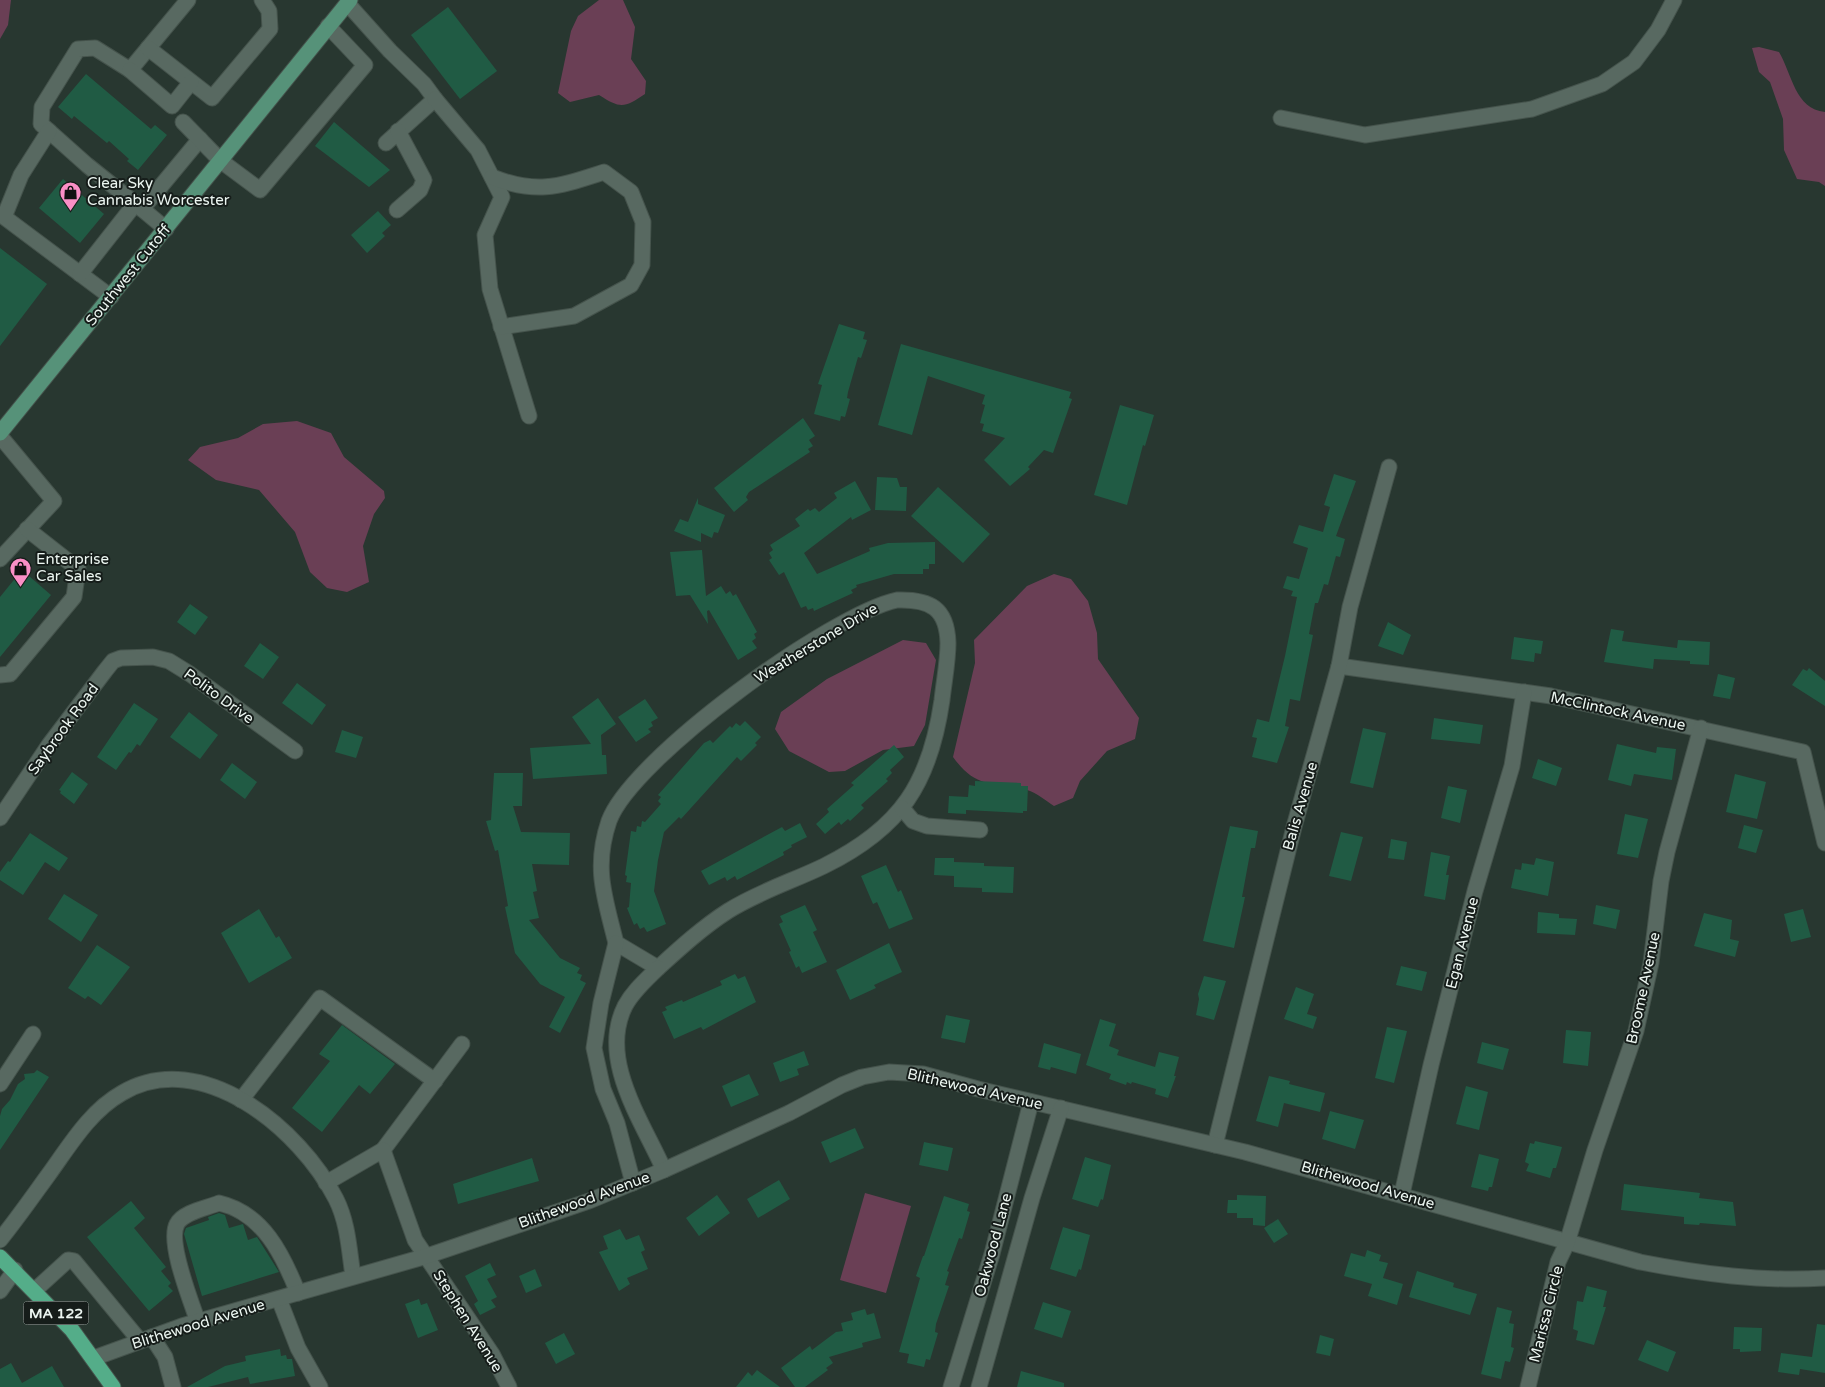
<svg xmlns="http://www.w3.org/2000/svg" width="1825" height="1387" font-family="'Varela Round',sans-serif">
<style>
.green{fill:#6a3f55}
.building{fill:#205b44}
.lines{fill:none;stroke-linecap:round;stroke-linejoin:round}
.minor-casing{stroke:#45534c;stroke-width:17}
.major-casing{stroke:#45534c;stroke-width:17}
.highway-casing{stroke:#45534c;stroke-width:17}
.minor{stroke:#586961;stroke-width:15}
.major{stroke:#569279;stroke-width:15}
.highway{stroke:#54ad89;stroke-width:15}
.labels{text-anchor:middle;stroke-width:4;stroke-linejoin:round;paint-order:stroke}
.shield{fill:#161d1a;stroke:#acb5b0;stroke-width:1}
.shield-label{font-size:14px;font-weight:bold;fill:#ecf6f1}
.poi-label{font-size:15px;fill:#ecf6f1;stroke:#161d1a;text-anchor:start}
.street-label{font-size:15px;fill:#ecf6f1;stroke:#161d1a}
</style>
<rect width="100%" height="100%" fill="#283730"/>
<g class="green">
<polygon points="0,0 11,0 8,25 0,39"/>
<path d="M599,0h24l12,27 -4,32 15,22 -1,13c-21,14 -24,15 -46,1l-29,7 -12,-9 13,-62 7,-15z"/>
<path d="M1759,47l20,5c13,22 16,57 46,60v74l-6,-4 -22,-3 -13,-29 -1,-31 -13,-37 -11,-10 -7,-24z"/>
<polygon points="297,421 331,433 344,457 384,491 385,498 374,514 363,546 369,582 347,592 327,588 310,572 295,532 259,490 216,480 188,460 200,447 238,438 263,424"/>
<path d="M1054,574l17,5 17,22 9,32 1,26 41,59 -4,21 -28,12 -27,30 -7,17 -19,8c-8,-5 -17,-13 -27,-16 -35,-9 -50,0 -74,-33l22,-94 -1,-23 53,-54z"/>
<polygon points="903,640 926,643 936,660 925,725 914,746 883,750 845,771 829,772 789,751 775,729 781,712 827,679"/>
<polygon points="865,1193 911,1206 886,1293 840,1280"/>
</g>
<g class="building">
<polygon points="448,7 497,71 460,99 411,35"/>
<polygon points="86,74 151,129 155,125 167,135 138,170 127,161 129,159 109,141 107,143 74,116 72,119 58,107"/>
<polygon points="334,122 390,170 369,187 315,146"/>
<polygon points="63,179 104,214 80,243 39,208"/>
<polygon points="378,211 391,225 382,233 385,236 367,253 351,235"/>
<polygon points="0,248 47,284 0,346"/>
<polygon points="839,324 865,332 863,339 867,340 861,358 858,357 848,392 847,398 850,399 845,417 841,416 840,421 814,414 822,385 818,384"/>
<polygon points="901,344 1071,392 1069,398 1072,399 1053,453 1044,450 1028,467 1030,469 1010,486 984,460 1005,438 982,431 984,424 980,423 985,405 982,404 985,395 928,376 912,435 878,425"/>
<polygon points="1120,405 1154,415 1145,446 1143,445 1127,505 1094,495"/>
<polygon points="803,418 815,436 809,440 813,446 808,449 810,452 749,492 746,497 748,500 734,512 714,488"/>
<polygon points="1334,474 1356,481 1336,536 1345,539 1340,557 1336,556 1328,585 1324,584 1318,603 1315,603 1309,634 1313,635 1300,701 1290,699 1285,726 1289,727 1277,763 1252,757 1257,738 1252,737 1257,719 1269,722 1285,656 1297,597 1291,596 1293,591 1283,588 1287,576 1299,579 1308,548 1293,543 1299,525 1323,532 1330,507 1324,505"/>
<polygon points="877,477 897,478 900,487 907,487 906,511 875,510"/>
<polygon points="855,481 871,510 852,520 851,517 804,553 817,574 870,551 869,548 888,543 935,542 935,564 929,564 929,569 923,569 923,574 894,574 856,585 857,587 851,590 853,593 814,611 813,608 808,610 806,606 801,608 784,572 779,575 769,560 772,558 769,553 773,550 770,545 800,526 795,519 808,509 810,511 815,508 819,512 837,498 834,493"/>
<polygon points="938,487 990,534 963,563 911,516"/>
<polygon points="698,498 698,504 725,515 718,533 714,532 712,538 701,533 701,542 674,531 680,519 688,522"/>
<polygon points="702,550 706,596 721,586 726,594 730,591 733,596 736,594 757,632 754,634 756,638 752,641 757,648 738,660 709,610 707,611 708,624 690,595 676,596 670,552"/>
<polygon points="22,570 51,595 0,657 0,597"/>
<polygon points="190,604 208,617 195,635 177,622"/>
<polygon points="1388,622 1411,635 1403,655 1378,646"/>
<polygon points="1611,629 1624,631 1622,641 1677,648 1678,640 1710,642 1709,665 1690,664 1690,661 1654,659 1653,669 1604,662"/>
<polygon points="1514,637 1543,641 1541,654 1535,653 1534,662 1511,659"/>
<polygon points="260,643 279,657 263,679 244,666"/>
<polygon points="1809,668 1825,681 1825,706 1792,685 1803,669 1807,671"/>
<polygon points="1718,674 1735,678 1730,699 1713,696"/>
<polygon points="297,683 326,705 312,725 282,703"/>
<polygon points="598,698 616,724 601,735 602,755 606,755 607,774 533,779 530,748 591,744 572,717"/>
<polygon points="645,699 658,718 651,722 653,726 648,729 651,732 636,742 618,717"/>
<polygon points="134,703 158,719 140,746 137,744 131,753 129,752 116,770 97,757"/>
<polygon points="189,712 218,735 200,759 170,737"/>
<polygon points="1434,718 1483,725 1480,744 1431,739"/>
<polygon points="745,721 761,737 755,743 757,745 741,761 737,757 681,819 679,817 664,832 658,860 654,891 666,924 647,932 644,927 640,929 637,923 634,925 627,908 629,907 631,883 626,882 627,876 625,875 631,831 636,832 637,826 641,827 642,821 645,822 661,804 658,801 661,797 658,795 704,743 710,740 713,743 730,726 732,728 736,723 740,726"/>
<polygon points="1363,728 1386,733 1373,788 1350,783"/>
<polygon points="342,730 363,737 356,758 335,752"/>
<polygon points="1617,744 1656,753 1657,747 1676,749 1672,780 1634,774 1631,786 1608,780"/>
<polygon points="894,745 904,757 890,770 892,773 886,779 888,781 861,805 864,808 850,821 848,819 841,825 839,822 825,834 816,824 829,812 827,809 854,785 851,783"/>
<polygon points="1538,759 1562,768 1556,786 1532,778"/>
<polygon points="232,763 257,782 245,799 220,780"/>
<polygon points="72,772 88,784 74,804 60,793 61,791 59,790"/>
<polygon points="494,773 523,773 522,806 513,806 521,832 570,833 569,865 532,864 537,891 533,892 539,918 529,920 560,958 580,968 577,973 582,975 580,980 586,983 560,1033 549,1027 565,997 540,984 515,953 505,907 508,906 498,850 495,851 486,821 491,820"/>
<polygon points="1735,774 1766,782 1757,819 1726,812"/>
<polygon points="975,781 1021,783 1021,786 1028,786 1027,811 1023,811 1023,813 966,810 966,814 948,813 949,796 968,797 969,785 975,786"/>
<polygon points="1448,786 1467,790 1460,823 1441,818"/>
<polygon points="1625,814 1648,819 1638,858 1617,854"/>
<polygon points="800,823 807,837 791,845 792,847 783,852 784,855 737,880 735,876 727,881 725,877 709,885 701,871 782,827 785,831"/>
<polygon points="1744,825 1763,830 1756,853 1738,848"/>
<polygon points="1230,826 1258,831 1255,848 1251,848 1242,897 1245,897 1234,948 1203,941"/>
<polygon points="1341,832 1363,837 1351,881 1329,876"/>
<polygon points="30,833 68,858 59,871 45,862 23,895 0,880 0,872 8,861 10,862"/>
<polygon points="1391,839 1407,842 1404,860 1388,858"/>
<polygon points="1431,852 1450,856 1446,875 1449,875 1445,900 1424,896"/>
<polygon points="935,858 954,858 954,862 984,863 984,866 1014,867 1013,893 982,892 982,888 954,887 954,876 934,875"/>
<polygon points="1536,858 1554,862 1548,896 1511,888 1515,869 1521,870 1522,863 1534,865"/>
<polygon points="886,865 898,892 901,890 913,919 889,929 877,902 873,904 861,876"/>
<polygon points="64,894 98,915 81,942 48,919"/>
<polygon points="805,905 817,930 813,932 827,962 802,973 799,966 796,968 789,952 791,951 779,924 783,922 780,916"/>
<polygon points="1596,905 1620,910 1616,929 1593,924"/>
<polygon points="259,909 276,938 279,936 292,958 249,983 221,933"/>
<polygon points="1803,909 1811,937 1791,942 1784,914"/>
<polygon points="1538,912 1559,914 1559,918 1577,919 1575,935 1537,933"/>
<polygon points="1704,913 1732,920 1730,939 1739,941 1735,957 1694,946"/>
<polygon points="889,943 902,972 874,985 876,988 850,1000 836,970"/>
<polygon points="97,945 130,967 101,1005 88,996 85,999 68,988"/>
<polygon points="1401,966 1427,972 1422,991 1396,985"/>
<polygon points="735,974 738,979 745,976 756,1002 703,1030 701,1027 674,1039 662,1012 667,1010 665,1007 682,1000 683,1002 722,985 720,981"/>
<polygon points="1204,976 1226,981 1214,1020 1196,1015 1199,999 1198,994"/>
<polygon points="1296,987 1314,994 1307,1014 1317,1017 1313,1029 1284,1019"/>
<polygon points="946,1015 970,1020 965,1043 941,1038"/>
<polygon points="1100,1019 1116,1024 1109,1046 1119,1050 1117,1055 1155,1067 1159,1052 1179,1057 1174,1076 1176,1076 1168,1098 1155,1094 1156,1089 1132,1082 1131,1084 1127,1082 1126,1085 1109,1079 1111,1074 1086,1065"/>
<polygon points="342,1025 395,1064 370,1094 359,1085 322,1132 292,1108 330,1061 319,1054"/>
<polygon points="1387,1027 1407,1031 1394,1083 1375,1078"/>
<polygon points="1566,1030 1591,1032 1588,1066 1563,1063"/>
<polygon points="1482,1042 1509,1049 1503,1070 1477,1063"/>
<polygon points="1044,1043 1081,1054 1076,1074 1051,1067 1050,1070 1038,1067"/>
<polygon points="804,1051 809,1065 797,1069 799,1075 780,1082 773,1063"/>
<polygon points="37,1070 49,1077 0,1150 0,1116 2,1109 10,1100 18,1084 25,1079 24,1074 34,1073"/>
<polygon points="749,1074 759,1095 731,1107 722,1086"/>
<polygon points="1269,1076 1290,1081 1289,1084 1325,1093 1320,1112 1284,1103 1278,1127 1256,1121"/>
<polygon points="1466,1086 1488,1092 1479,1130 1456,1124"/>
<polygon points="1330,1111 1364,1120 1355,1149 1322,1139"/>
<polygon points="855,1128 864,1148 830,1163 821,1142"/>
<polygon points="1535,1141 1562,1147 1556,1168 1553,1168 1550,1178 1526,1171 1529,1164 1525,1162 1530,1143 1534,1144"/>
<polygon points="924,1142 953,1148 948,1171 919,1165"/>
<polygon points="1479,1154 1499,1159 1492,1187 1489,1187 1488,1191 1471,1187"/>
<polygon points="1085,1157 1111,1165 1103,1200 1101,1199 1098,1207 1072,1199"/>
<polygon points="532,1158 539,1181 458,1204 453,1184"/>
<polygon points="779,1180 790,1199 758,1218 747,1199"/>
<polygon points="1624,1184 1700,1193 1699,1198 1733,1202 1736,1226 1700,1223 1699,1225 1684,1224 1684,1217 1621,1210"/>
<polygon points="717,1195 730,1213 699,1236 686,1218"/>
<polygon points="1237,1195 1266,1196 1265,1226 1253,1225 1253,1218 1237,1218 1237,1213 1227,1213 1228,1200 1237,1200"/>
<polygon points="944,1196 969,1204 967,1211 970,1212 962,1239 959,1238 947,1271 949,1272 945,1285 949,1286 936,1324 935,1332 938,1333 930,1360 926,1359 924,1367 907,1363 909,1354 899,1352 920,1278 916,1276 923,1256 924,1256"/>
<polygon points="131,1201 145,1218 134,1228 166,1267 161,1271 171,1283 168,1286 173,1291 149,1311 87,1237"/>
<polygon points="219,1213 225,1215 229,1228 243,1224 248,1240 257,1237 279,1272 202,1296 184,1234 186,1228 209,1220 208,1217"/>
<polygon points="1278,1219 1288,1234 1274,1243 1264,1228"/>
<polygon points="1063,1227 1090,1235 1081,1270 1079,1269 1076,1277 1050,1269"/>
<polygon points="620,1229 626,1240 639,1235 645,1250 641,1252 648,1269 627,1278 630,1284 619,1291 599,1252 608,1249 603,1236"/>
<polygon points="1367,1250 1381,1255 1379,1261 1388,1263 1383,1278 1403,1284 1397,1305 1368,1296 1372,1284 1344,1276 1351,1253 1365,1257"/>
<polygon points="490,1263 496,1275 487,1279 497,1297 491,1300 496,1307 480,1315 474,1304 478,1301 465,1276"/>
<polygon points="535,1269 542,1286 526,1293 519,1276"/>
<polygon points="1417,1271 1454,1283 1453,1287 1477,1294 1470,1315 1409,1297"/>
<polygon points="1587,1286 1607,1291 1603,1307 1606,1307 1594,1345 1576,1340 1578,1331 1573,1329 1577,1301 1583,1302"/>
<polygon points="419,1299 421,1305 427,1303 438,1330 418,1338 405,1304"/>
<polygon points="1043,1302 1071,1311 1062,1338 1034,1329"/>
<polygon points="1497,1307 1512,1311 1509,1323 1514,1324 1511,1347 1514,1348 1510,1362 1505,1361 1501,1379 1481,1374"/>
<polygon points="865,1309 867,1315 874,1313 881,1338 862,1343 863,1347 829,1357 833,1363 826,1368 828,1370 805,1387 795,1387 781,1368 810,1346 812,1350 836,1332 843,1331 841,1323 853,1320 851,1313"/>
<polygon points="1817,1324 1825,1325 1825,1373 1800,1369 1799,1375 1778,1372 1781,1353 1812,1357"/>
<polygon points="1734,1327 1762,1328 1761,1351 1740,1352 1740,1349 1733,1349"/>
<polygon points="564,1333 575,1354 556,1364 545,1343"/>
<polygon points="1320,1335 1334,1339 1330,1356 1316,1353"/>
<polygon points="1647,1340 1676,1352 1668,1372 1638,1360"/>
<polygon points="280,1349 281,1356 286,1355 287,1359 292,1359 295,1376 250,1384 248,1377 208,1387 187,1387 225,1366 246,1361 245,1356"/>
<polygon points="11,1363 22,1383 52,1366 64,1387 0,1387 0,1369"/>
<polygon points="757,1370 780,1387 736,1387 748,1372 752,1376"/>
<polygon points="1021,1371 1064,1383 1064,1387 1017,1387"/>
</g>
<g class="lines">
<defs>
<g id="minor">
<polyline points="188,0 130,70 95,48 78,49 42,107 41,124 87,165 142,209 200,139"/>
<polyline points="347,3 390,51 424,84 435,99 386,143"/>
<polyline points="148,48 212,98 270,29 269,11 262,0"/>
<polyline points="130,70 172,106 191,82"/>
<polyline points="435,99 478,150 502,197 485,235 490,289 529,416"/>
<polyline points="1281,118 1365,135 1532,109 1602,84 1634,62 1658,30 1674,0"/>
<polyline points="183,122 221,161 260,190 365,65 328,26"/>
<polyline points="49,131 21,175 4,217 111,297"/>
<path d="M492,177c46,18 68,9 112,-5l27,20 12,30 -1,43 -11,20 -57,31 -73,11"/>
<polyline points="142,209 166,229"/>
<polyline points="397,210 420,190 424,180 398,131"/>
<polyline points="80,274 135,204"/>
<polyline points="0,436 54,501 0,559"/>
<path d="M897,600c33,-1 50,8 51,43 0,19 -4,38 -6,57 -12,83 -41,128 -118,166 -31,15 -66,26 -96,45 -25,16 -48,37 -70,57l-42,-25c-11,-45 -23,-75 -7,-122 23,-63 223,-207 288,-221z"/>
<polyline points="1339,666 1551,696 1803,752 1825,843"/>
<polyline points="0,675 10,674 74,597 78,569 27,529"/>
<polyline points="902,808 913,821 927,826 980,830"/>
<polyline points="0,818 49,745 105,671 113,661 121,658 153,657 169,661 190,674 295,751"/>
<polyline points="616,943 601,1003 594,1048 603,1089 617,1123 633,1183"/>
<path d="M658,968c-12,12 -25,23 -33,38 -27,54 18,116 39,164"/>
<polyline points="0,1084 33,1034"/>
<polyline points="241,1100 320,998 435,1081"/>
<polyline points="1215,1145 1294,827 1339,666 1350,607 1389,467"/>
<polyline points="383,1150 462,1044"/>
<polyline points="326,1183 383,1150 415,1240 492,1354 509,1387"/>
<polyline points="1402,1194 1431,1065 1475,891 1512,766 1524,692"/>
<path d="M0,1240c17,-21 33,-44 49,-66 21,-29 41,-63 73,-81 80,-47 179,37 214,106 12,24 13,50 17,77"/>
<polyline points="0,1291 15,1270"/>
<polyline points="34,1291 68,1260 74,1261 140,1341"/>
<polyline points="279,1299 298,1348 320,1387"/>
<path d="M198,1322c-7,-21 -31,-80 -21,-98 6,-12 30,-16 42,-21 44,10 64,52 79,90"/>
<polyline points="152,1337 165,1357 173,1387"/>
<path d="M94,1358l88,-32 245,-70 162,-55 75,-31 125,-57 53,-28 20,-8 27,-5 34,2 55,15 267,63 395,110c62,12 122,20 185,16"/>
<polyline points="951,1387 992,1254 1031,1102"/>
<polyline points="979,1387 1032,1198 1061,1108"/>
<polyline points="1528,1387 1558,1262 1567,1243 1595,1150 1636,1031 1651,963 1661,881 1667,852 1701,728"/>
</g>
<polyline id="major" points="0,433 350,0"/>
<polyline id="highway" points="0,1257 72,1330 113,1387"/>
</defs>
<use href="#minor" class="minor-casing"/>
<use href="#major" class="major-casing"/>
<use href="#highway" class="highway-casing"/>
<use href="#minor" class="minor"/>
<use href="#major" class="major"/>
<use href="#highway" class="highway"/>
</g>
<defs>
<symbol id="shop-pin" viewBox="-11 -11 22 30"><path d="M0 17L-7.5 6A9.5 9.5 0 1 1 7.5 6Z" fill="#fa8fc6" stroke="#161d1a"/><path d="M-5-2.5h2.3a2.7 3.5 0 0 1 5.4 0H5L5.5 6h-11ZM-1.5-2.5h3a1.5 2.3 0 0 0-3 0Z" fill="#111"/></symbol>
</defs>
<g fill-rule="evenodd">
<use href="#shop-pin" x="58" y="180" width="25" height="34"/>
<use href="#shop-pin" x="8" y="556" width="25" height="34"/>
</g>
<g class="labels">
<rect class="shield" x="23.5" y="1301.5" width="65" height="23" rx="4"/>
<g class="shield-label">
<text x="56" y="1318">MA 122</text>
</g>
<g class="poi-label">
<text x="87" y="188">Clear Sky<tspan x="87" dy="17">Cannabis Worcester</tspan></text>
<text x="36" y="564">Enterprise<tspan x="36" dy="17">Car Sales</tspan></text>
</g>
<g class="street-label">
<text transform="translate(128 275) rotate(-51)" y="5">Southwest Cutoff</text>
<text transform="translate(816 643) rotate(-31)" y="5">Weatherstone Drive</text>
<text transform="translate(219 696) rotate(36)" y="5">Polito Drive</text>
<text transform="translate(1618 711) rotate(12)" y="5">McClintock Avenue</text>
<text transform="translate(63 729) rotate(-54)" y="5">Saybrook Road</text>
<text transform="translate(1300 806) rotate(-74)" y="5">Balis Avenue</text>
<text transform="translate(1462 943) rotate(-76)" y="5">Egan Avenue</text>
<text transform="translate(1643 988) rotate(-78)" y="5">Broome Avenue</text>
<text transform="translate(975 1089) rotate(13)" y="5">Blithewood Avenue</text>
<text transform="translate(1368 1185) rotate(16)" y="5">Blithewood Avenue</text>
<text transform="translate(584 1200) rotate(-20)" y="5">Blithewood Avenue</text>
<text transform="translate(993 1245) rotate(-75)" y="5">Oakwood Lane</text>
<text transform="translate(1546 1314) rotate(-76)" y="5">Marissa Circle</text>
<text transform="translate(468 1321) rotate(58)" y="5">Stephen Avenue</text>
<text transform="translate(198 1324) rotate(-17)" y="5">Blithewood Avenue</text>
</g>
</g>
</svg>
